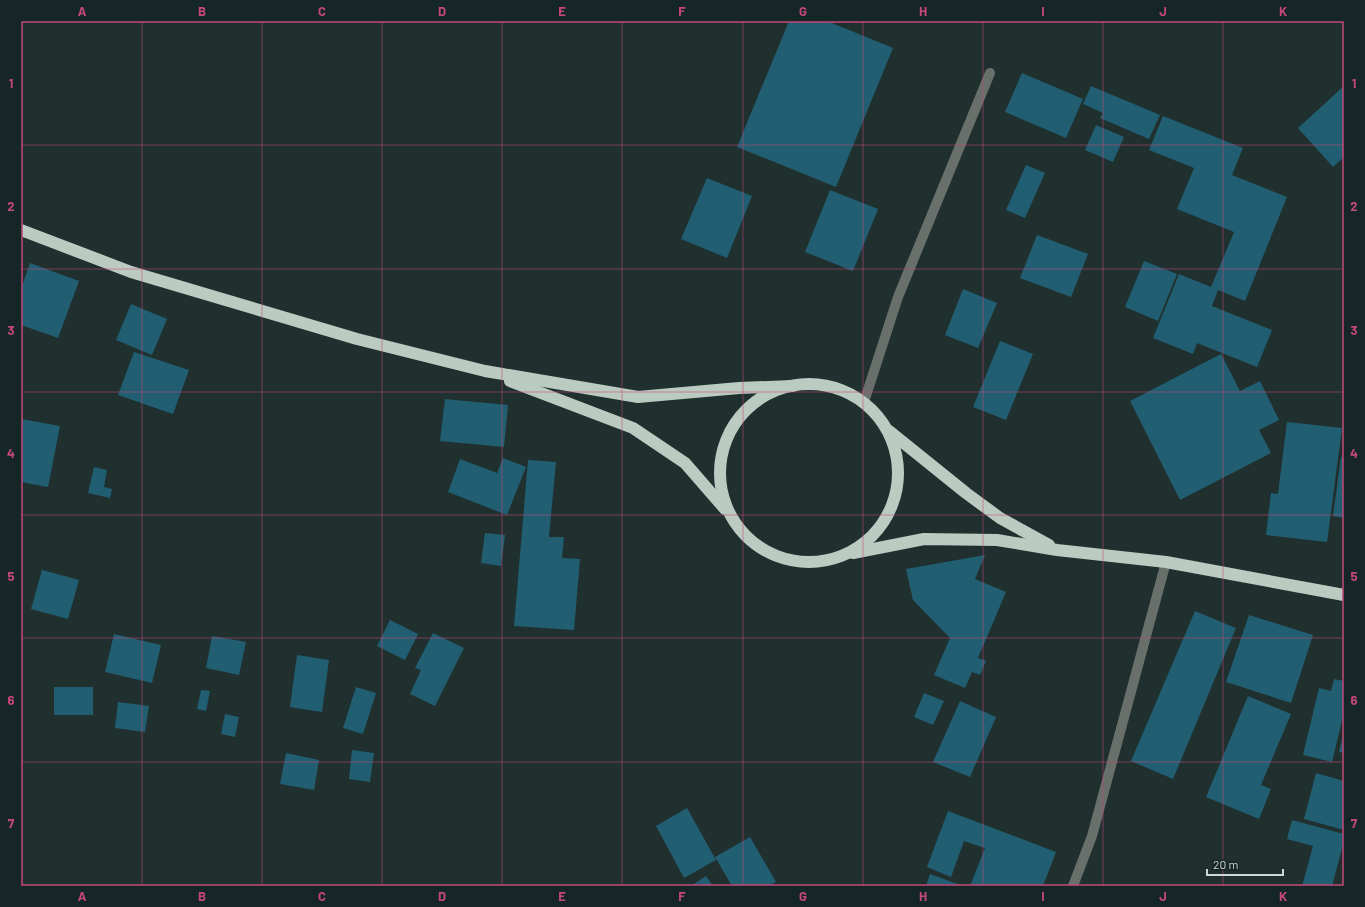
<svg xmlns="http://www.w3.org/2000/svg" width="1365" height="907" font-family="Barlow,sans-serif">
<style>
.building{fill:#215e72}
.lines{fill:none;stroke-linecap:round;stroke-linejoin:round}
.minor{stroke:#696f6b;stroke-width:10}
.highway{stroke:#bbcbc2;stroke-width:12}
.grid{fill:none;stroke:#c5487a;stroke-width:1;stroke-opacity:0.55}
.neatline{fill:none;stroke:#c5487a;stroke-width:1.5}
.grid-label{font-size:13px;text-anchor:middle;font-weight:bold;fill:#c5487a}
</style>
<rect width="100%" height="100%" fill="#20302f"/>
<g class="building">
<polygon points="789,21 827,21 893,48 836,187 737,147"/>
<polygon points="1022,73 1083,99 1066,138 1005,112"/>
<polygon points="1091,86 1160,115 1149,139 1100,118 1103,113 1083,104"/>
<polygon points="1344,86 1344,157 1333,167 1298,128"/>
<polygon points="1163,116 1243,148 1232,175 1287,197 1245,301 1218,290 1212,306 1272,330 1257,367 1197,343 1193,354 1153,338 1179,274 1211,287 1234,232 1177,209 1194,168 1149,150"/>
<polygon points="1096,125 1124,137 1113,162 1085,150"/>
<polygon points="1026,165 1045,173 1025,218 1006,210"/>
<polygon points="707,178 752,196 727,258 681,239"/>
<polygon points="830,190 878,209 853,271 805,252"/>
<polygon points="1037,235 1088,254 1071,297 1020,278"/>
<polygon points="1144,261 1177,274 1158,321 1125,307"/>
<polygon points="30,263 79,281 58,338 21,325 21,289"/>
<polygon points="963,289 997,303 978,348 945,335"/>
<polygon points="131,304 167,319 152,355 116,340"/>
<polygon points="1000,341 1033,354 1006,420 973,407"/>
<polygon points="134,352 189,370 173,414 118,395"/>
<polygon points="1221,354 1240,391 1260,381 1279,420 1259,430 1271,453 1180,500 1130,401"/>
<polygon points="445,399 508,405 504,447 440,441"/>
<polygon points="21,419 60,426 48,487 21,482"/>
<polygon points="1287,422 1342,428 1327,542 1266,535 1271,493 1278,494"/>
<polygon points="1341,457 1344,457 1344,518 1333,516"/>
<polygon points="503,458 526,467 507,515 448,492 460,459 497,473"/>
<polygon points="528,460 556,462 549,537 564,537 562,558 580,559 574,630 514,626"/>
<polygon points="94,467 107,470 104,487 112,489 110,498 88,493"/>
<polygon points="485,533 505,535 501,566 481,563"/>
<polygon points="985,555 975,579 1006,592 978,658 986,661 980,675 972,672 965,688 934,675 950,638 913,600 906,569"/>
<polygon points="42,570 79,580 68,619 31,609"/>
<polygon points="1195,611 1236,628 1173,779 1131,761"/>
<polygon points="1249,615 1313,635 1291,703 1226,682"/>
<polygon points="390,620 418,634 405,660 377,646"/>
<polygon points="433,633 464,648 435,706 410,694 421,670 415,668"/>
<polygon points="114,634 161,645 152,683 105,672"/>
<polygon points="212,636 246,642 239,675 206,668"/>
<polygon points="297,655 329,660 322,712 290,707"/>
<polygon points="1334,679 1344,681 1344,712 1332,762 1303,755 1319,688 1331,691"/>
<rect x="54" y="687" width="39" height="28"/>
<polygon points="356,687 376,693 363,734 343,728"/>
<polygon points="201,690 210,691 206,711 197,709"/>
<polygon points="924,693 944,701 933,725 914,717"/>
<polygon points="1248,696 1291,714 1261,785 1271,789 1259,819 1206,797"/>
<polygon points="960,701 996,717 970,777 933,762"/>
<polygon points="118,702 149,706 145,732 115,728"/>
<polygon points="225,714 239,717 235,737 221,734"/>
<polygon points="1343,735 1344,735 1344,753 1339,752"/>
<polygon points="352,750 374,753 370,782 349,779"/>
<polygon points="286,753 319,760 314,790 280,784"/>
<polygon points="1316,773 1344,781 1344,830 1304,819"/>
<polygon points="687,808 716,860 684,878 656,826"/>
<polygon points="948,811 1056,852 1043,886 970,886 985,848 964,841 951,877 927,867"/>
<polygon points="1292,820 1344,834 1344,841 1332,886 1302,886 1313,846 1287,839"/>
<polygon points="750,837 776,882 769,886 732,886 715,857"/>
<polygon points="930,874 963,886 926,886"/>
<polygon points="706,876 713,886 691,886"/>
</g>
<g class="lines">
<g class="minor">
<polyline points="864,402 898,297 990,73"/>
<polyline points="1073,886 1092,836 1166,562"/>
</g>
<g class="highway">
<polyline points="21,230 131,272 357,339 485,371 638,397 739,388 793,386"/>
<polyline points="510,381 633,428 685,463 725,509"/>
<circle cx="809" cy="473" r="89"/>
<polyline points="889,431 966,493 1000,518 1049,545"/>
<polyline points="853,553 924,539 997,540 1057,550 1166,562 1344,595"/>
</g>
</g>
<path class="grid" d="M142,21v865M262,21v865M382,21v865M502,21v865M622,21v865M743,21v865M863,21v865M983,21v865M1103,21v865M1223,21v865M21,145h1323M21,269h1323M21,392h1323M21,515h1323M21,638h1323M21,762h1323"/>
<rect width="1365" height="907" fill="none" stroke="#162626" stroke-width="44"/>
<path d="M1207 869v6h76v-6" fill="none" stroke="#cdd7d6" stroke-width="2"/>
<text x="1213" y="869" font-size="12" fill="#cdd7d6" stroke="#162626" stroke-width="3" paint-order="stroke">20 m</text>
<rect x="22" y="22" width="1321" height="863" class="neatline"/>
<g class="grid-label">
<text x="82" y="16">A</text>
<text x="202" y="16">B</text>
<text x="322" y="16">C</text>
<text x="442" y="16">D</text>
<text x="562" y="16">E</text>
<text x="682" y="16">F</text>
<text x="803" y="16">G</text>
<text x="923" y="16">H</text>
<text x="1043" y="16">I</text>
<text x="1163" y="16">J</text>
<text x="1283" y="16">K</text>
<text x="11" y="88">1</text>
<text x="1354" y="88">1</text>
<text x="11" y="211">2</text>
<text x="1354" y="211">2</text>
<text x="11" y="335">3</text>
<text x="1354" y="335">3</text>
<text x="11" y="458">4</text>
<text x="1354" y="458">4</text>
<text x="11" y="581">5</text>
<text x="1354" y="581">5</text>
<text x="11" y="705">6</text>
<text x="1354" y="705">6</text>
<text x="11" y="828">7</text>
<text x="1354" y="828">7</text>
<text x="82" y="901">A</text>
<text x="202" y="901">B</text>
<text x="322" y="901">C</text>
<text x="442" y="901">D</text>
<text x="562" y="901">E</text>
<text x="682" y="901">F</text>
<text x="803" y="901">G</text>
<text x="923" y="901">H</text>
<text x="1043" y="901">I</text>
<text x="1163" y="901">J</text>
<text x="1283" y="901">K</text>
</g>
</svg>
